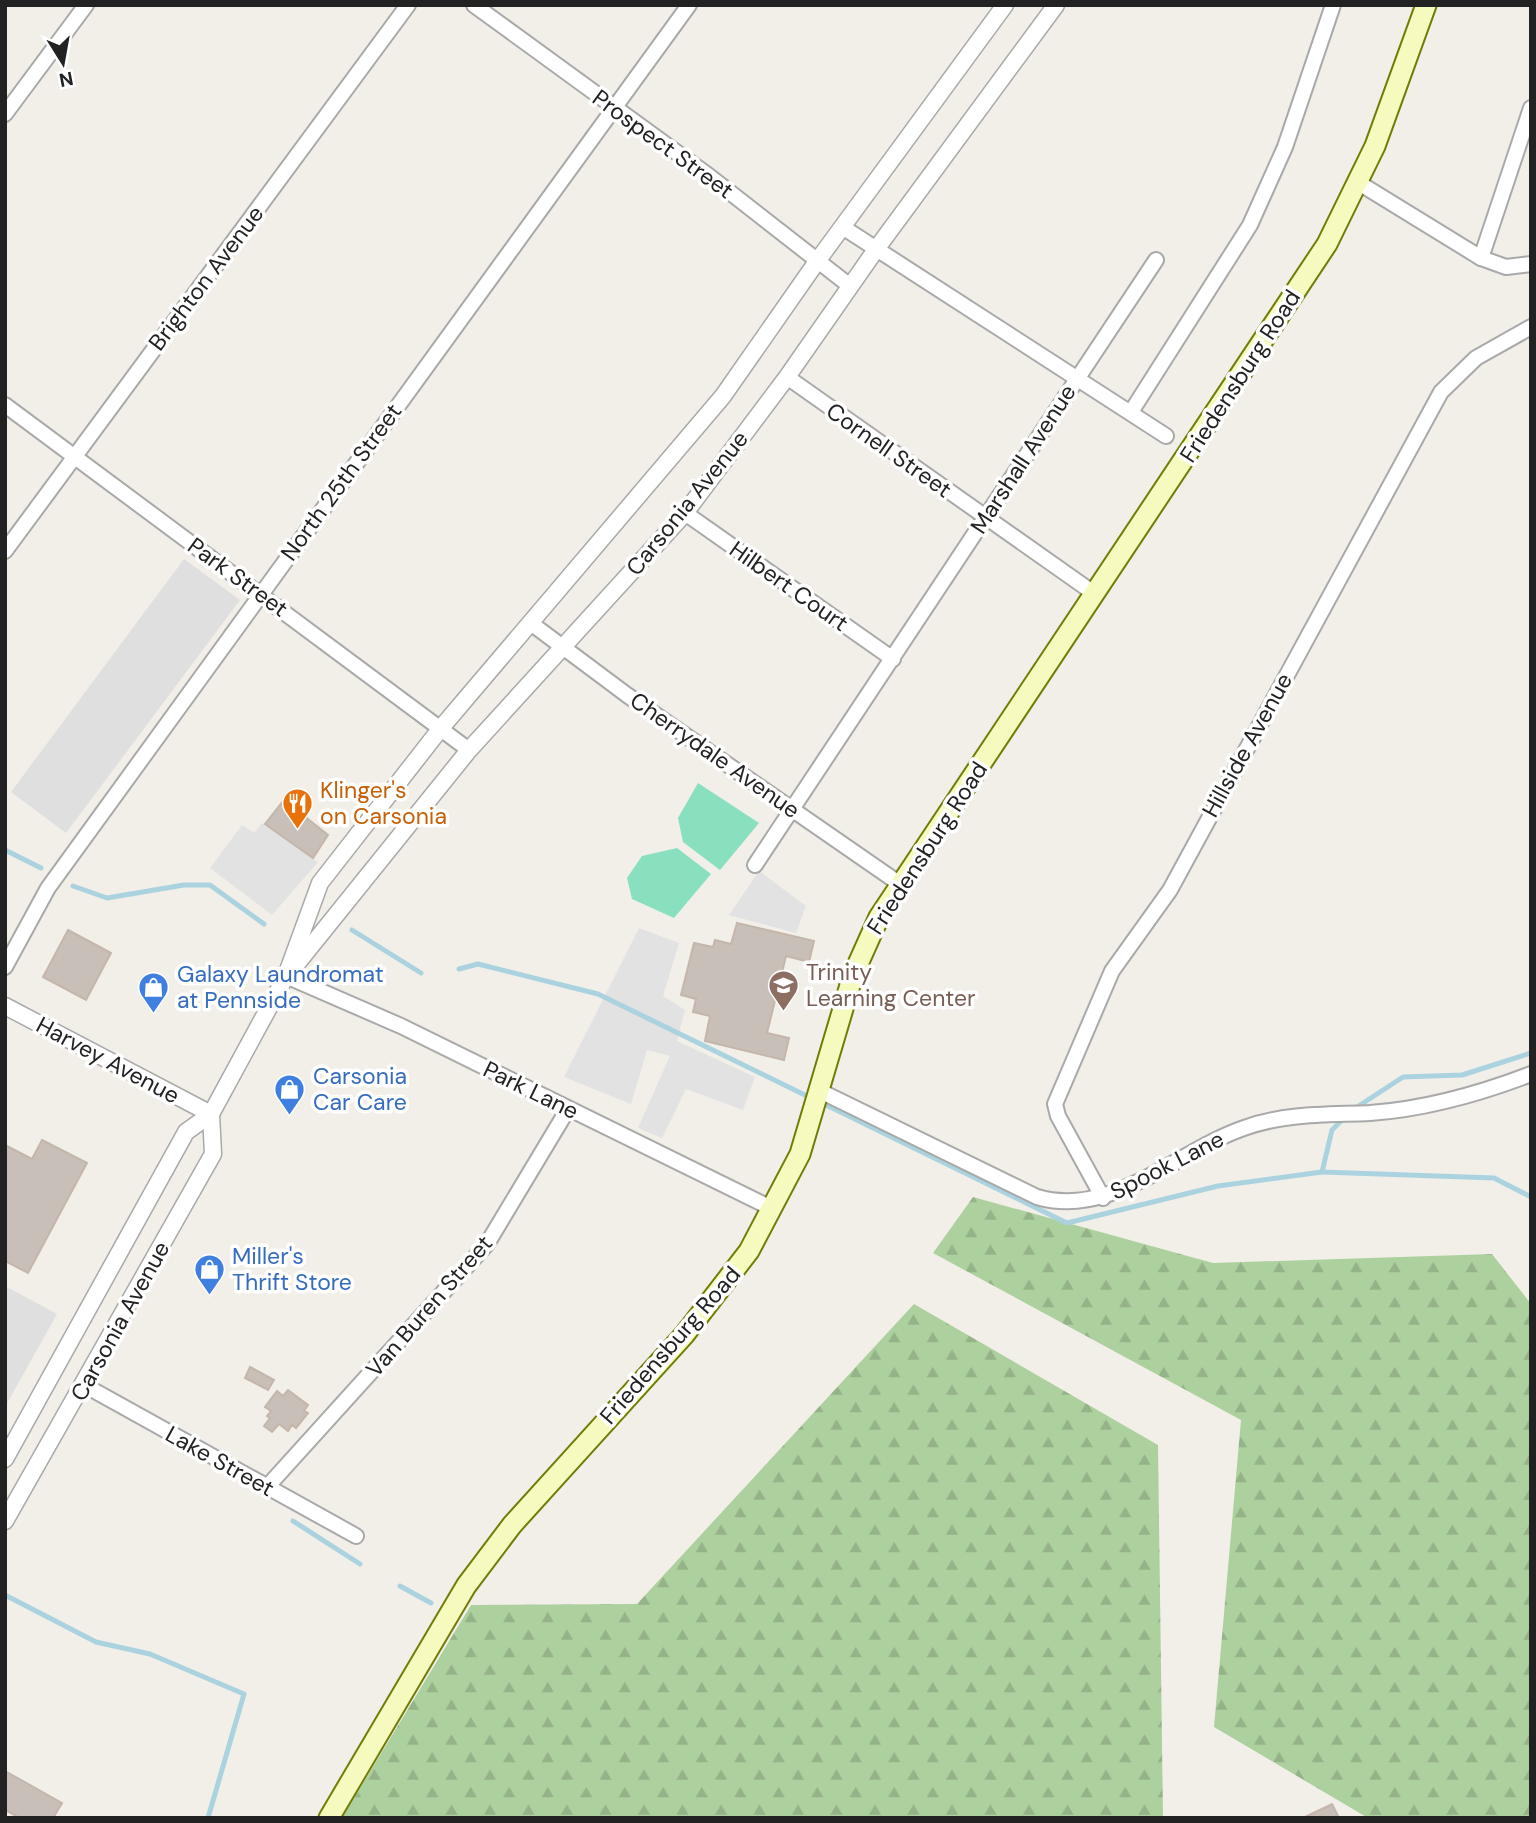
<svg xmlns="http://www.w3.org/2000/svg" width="1536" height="1823" font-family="'DM Sans',sans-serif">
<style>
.residential{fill:#e0dfdf}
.forest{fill:url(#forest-firs)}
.pitch{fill:#88e0be}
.parking{fill:#e2e2e2}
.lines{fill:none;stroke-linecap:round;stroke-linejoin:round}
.stream{stroke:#aad3df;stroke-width:5}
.building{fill:#c7bfb8;stroke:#c4b6ab;stroke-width:2}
.minor-casing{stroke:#a9a9a9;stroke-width:18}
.tertiary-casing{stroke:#a9a9a9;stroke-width:19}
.secondary-casing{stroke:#707d05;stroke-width:23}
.minor{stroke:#fff;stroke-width:14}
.tertiary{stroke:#fff;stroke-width:16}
.secondary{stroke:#f7fabf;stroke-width:19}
.labels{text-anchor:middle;stroke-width:7;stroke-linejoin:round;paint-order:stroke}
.street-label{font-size:23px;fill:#222;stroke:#fff}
.food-label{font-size:23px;fill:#c56008;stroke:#fff;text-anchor:start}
.education-label{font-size:23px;fill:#785e54;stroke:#fff;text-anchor:start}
.shop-label{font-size:23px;fill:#366cbe;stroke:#fff;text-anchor:start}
</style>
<defs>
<pattern id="forest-firs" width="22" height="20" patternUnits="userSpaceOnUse" patternTransform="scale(1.75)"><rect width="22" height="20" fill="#add19e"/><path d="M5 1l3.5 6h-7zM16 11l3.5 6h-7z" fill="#95b388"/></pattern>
</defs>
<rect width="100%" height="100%" fill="#f2efe9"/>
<g class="residential">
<polygon points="184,559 240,600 66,833 11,792"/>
<polygon points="5,1286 57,1314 5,1407"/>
</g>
<g class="forest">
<polygon points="973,1197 1213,1263 1492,1254 1531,1304 1531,1818 1368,1818 1214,1727 1241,1420 933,1253"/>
<polygon points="914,1304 1158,1445 1163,1818 342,1818 471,1605 637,1604"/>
</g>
<g class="pitch">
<polygon points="698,783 759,823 720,870 683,842 678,818"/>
<polygon points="677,848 711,874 674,918 632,899 627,878 642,856"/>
</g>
<g class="parking">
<polygon points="262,823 318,862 272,915 210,868 242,825 254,833"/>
<polygon points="759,871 806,906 796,933 729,915"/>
<polygon points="639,928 679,943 663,996 685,1010 677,1041 755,1077 743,1110 686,1089 662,1138 638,1128 670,1056 647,1050 631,1104 564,1077"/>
</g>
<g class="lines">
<g class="stream">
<polyline points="5,850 41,868"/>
<polyline points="73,886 107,898 184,885 210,885 264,924"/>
<polyline points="352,930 421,973"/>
<polyline points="459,969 478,964 598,994 811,1098"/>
<polyline points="820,1102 1067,1223 1218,1186 1322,1172 1332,1130 1344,1118"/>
<polyline points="1351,1111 1403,1077 1462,1075 1531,1053"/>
<polyline points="1322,1172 1494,1178 1531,1197"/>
<polyline points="293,1521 360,1564"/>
<polyline points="400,1586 431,1603"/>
<polyline points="5,1595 96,1642 150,1654 244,1694 208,1818"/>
</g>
</g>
<g class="building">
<polygon points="284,800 328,835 313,858 265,824"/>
<polygon points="737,923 814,941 809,962 786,956 767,1033 789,1038 784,1060 705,1041 710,1016 693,1012 696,999 681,995 694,943 713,947 715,940 731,944"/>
<polygon points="68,930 111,953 86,1000 43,977"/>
<polygon points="42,1140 87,1163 28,1273 5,1261 5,1145 32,1159"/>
<polygon points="250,1367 274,1380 268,1390 245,1378"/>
<polygon points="288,1390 308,1405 304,1411 308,1413 296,1428 292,1425 288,1431 279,1424 272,1432 264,1426 270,1418 267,1416 271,1411 265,1407 277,1391 283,1396"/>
<polygon points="5,1771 62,1803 53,1818 20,1818 5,1810"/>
<polygon points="1332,1804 1339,1818 1303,1818"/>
</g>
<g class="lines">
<defs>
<g id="minor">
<polyline points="474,5 709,176 850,286"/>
<polyline points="5,114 86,5"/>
<polyline points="1359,183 1481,258 1506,267 1531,264"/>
<polyline points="844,228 1166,436"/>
<polyline points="1481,258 1531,108"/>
<polyline points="787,377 1095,594"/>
<polyline points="5,405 469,750"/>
<polyline points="1131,412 1250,225 1285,147 1333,5"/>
<polyline points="685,513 893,659"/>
<polyline points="5,551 408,5"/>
<polyline points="532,624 627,695 900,884"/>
<polyline points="755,865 1156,260"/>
<polyline points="5,967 48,888 689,5"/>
<polyline points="286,976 401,1026 773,1209"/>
<path d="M820,1091l217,106c74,22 140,-46 207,-69 41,-15 83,-13 126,-15 56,-4 109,-19 161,-39"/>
<polyline points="1103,1198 1058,1116 1055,1104 1112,971 1170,890 1441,392 1476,358 1531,327"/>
<polyline points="84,1385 356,1536"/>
<polyline points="267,1487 487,1244 568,1109"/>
</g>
<g id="tertiary">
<polyline points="295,966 469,750 685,513 787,377 877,248 1056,5"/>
<polyline points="5,1006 211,1114"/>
<polyline points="5,1459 186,1132 211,1114 286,976 320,883 441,728 723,396 818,260 1005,5"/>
<polyline points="5,1521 213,1154 211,1114"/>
</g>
<polyline id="secondary" points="329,1818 466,1586 512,1525 685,1334 749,1251 800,1154 853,975 879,917 1327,244 1375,146 1426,5"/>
</defs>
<use href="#minor" class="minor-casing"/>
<use href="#tertiary" class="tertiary-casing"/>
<use href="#secondary" class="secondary-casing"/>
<use href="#minor" class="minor"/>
<use href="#tertiary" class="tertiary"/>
<use href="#secondary" class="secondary"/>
</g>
<defs>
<symbol id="restaurant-pin" viewBox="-11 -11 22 30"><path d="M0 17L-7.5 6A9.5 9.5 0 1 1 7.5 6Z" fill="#e8710a" stroke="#fff"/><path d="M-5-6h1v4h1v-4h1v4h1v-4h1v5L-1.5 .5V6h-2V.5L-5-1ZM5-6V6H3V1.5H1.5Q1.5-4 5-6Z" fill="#fff"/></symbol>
<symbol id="school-pin" viewBox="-11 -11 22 30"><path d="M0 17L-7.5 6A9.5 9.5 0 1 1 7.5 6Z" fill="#8d6e63" stroke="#fff"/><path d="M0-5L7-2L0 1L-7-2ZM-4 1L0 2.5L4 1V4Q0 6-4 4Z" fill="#fff"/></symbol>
<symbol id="shop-pin" viewBox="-11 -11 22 30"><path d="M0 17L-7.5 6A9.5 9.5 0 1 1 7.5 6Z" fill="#3f7fe0" stroke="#fff"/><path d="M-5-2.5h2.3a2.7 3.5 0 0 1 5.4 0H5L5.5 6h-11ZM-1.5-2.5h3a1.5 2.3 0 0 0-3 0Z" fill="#fff"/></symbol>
</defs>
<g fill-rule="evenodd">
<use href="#restaurant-pin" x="280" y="786" width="35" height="47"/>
<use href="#school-pin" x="766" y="968" width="35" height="47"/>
<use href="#shop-pin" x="136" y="970" width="35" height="47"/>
<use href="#shop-pin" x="272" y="1072" width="35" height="47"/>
<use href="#shop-pin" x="192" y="1252" width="35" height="47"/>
</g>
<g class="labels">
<g class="street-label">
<text transform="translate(663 144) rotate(36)" y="8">Prospect Street</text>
<text transform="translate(206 278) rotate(-53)" y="8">Brighton Avenue</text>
<text transform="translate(1240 376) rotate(-57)" y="8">Friedensburg Road</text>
<text transform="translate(889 450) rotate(35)" y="8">Cornell Street</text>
<text transform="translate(1023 459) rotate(-57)" y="8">Marshall Avenue</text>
<text transform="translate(341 482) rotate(-54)" y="8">North 25th Street</text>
<text transform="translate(687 503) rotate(-51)" y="8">Carsonia Avenue</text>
<text transform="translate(238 577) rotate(36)" y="8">Park Street</text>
<text transform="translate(789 586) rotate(35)" y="8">Hilbert Court</text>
<text transform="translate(1247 745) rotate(-61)" y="8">Hillside Avenue</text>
<text transform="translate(715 755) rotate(35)" y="8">Cherrydale Avenue</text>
<text transform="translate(927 848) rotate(-57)" y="8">Friedensburg Road</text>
<text transform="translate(108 1060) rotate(28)" y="8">Harvey Avenue</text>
<text transform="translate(531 1090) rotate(26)" y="8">Park Lane</text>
<text transform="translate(1167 1165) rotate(-27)" y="8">Spook Lane</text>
<text transform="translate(429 1306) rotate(-49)" y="8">Van Buren Street</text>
<text transform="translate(120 1321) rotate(-61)" y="8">Carsonia Avenue</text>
<text transform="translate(670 1345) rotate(-49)" y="8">Friedensburg Road</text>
<text transform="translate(220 1461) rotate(29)" y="8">Lake Street</text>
</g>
<g class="food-label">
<text x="320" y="798">Klinger's<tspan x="320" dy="26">on Carsonia</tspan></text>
</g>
<g class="education-label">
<text x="806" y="980">Trinity<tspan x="806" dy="26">Learning Center</tspan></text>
</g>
<g class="shop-label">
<text x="177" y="982">Galaxy Laundromat<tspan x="177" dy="26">at Pennside</tspan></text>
<text x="313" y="1084">Carsonia<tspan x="313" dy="26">Car Care</tspan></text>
<text x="232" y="1264">Miller's<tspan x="232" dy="26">Thrift Store</tspan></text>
</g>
</g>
<rect width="1536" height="1823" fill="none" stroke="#222222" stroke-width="14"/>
<g transform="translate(63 63) rotate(169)" stroke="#ffffff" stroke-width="5" paint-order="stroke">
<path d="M0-5L12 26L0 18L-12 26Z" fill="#222222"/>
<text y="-10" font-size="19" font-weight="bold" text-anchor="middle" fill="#222222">N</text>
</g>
</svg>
